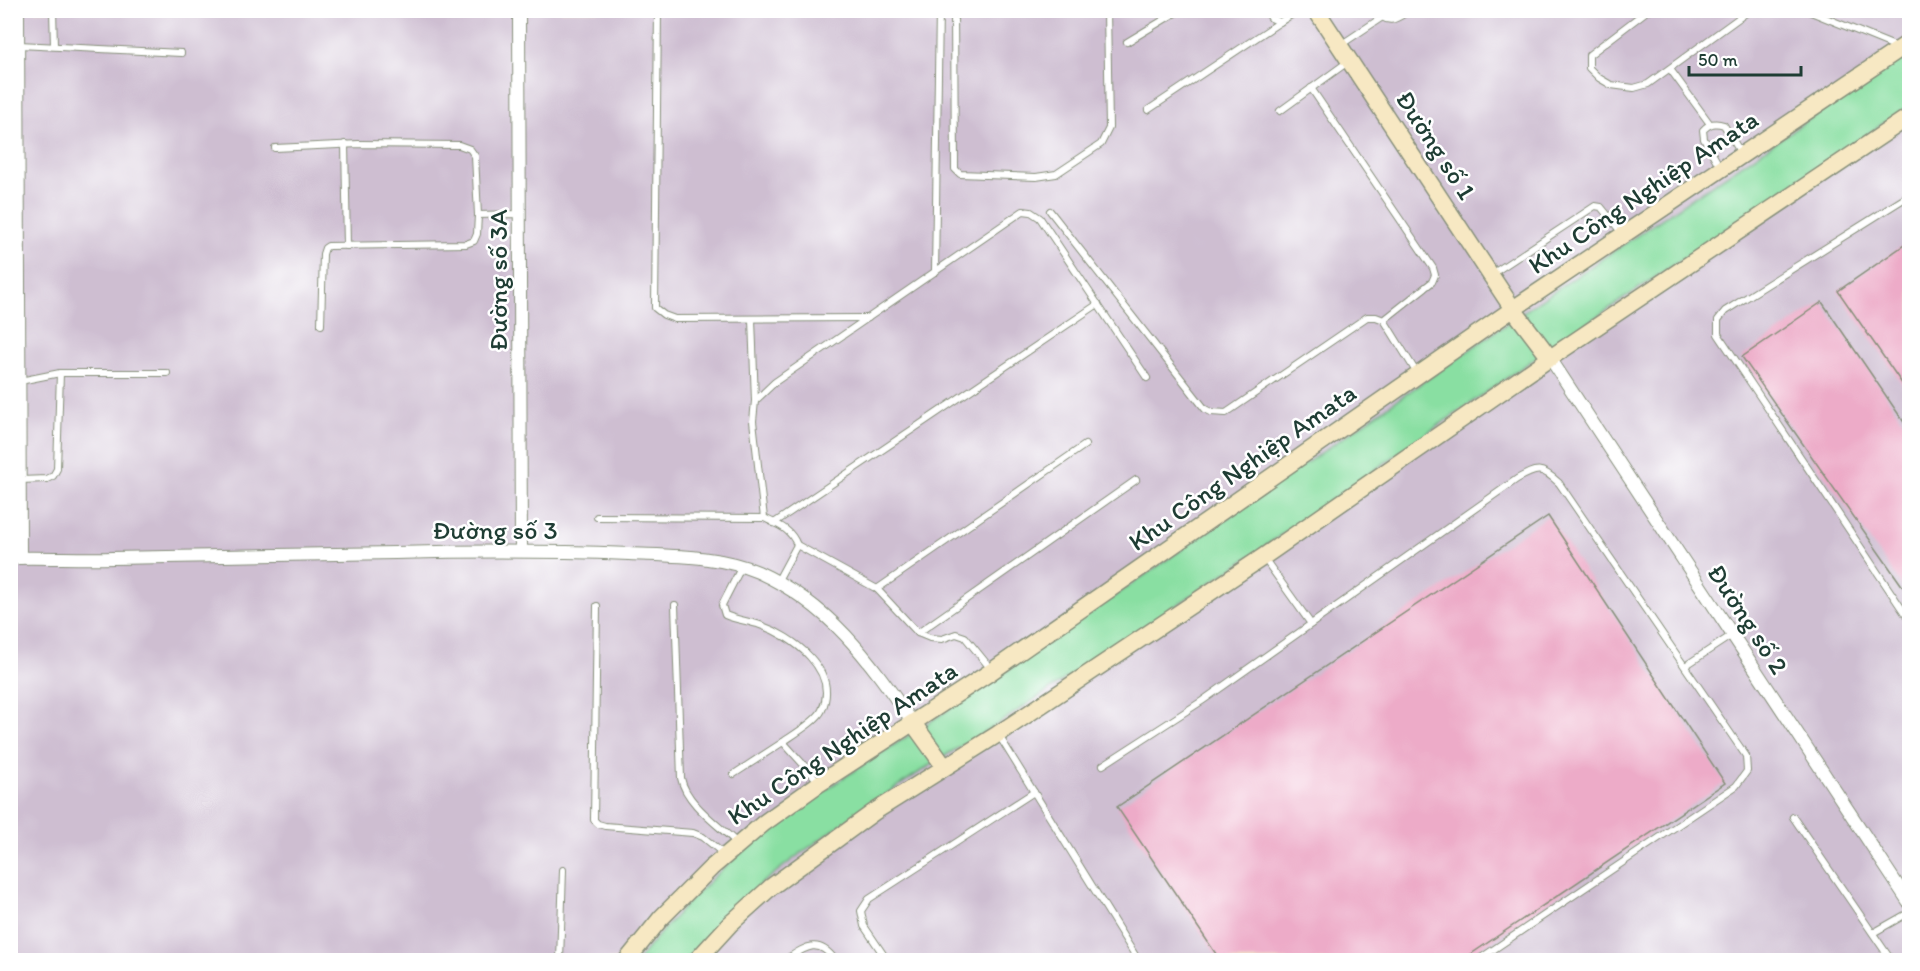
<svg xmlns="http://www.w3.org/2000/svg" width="1920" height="971" font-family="Itim,sans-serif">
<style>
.industrial{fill:#cebed1}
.green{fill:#89dfa2;stroke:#548e6b;stroke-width:1.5}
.building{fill:#edabc8}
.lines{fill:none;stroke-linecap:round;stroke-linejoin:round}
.lane-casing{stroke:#87907b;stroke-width:8}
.street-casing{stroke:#87907b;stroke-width:14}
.secondary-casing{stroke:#87907b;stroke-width:19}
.lane{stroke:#fff;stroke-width:6}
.street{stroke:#fff;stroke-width:12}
.secondary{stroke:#f7e8c3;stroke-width:16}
.labels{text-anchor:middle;stroke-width:5;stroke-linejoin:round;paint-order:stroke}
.street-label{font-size:26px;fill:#1f3d34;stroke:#fff}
</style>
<rect width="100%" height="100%" fill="#fff"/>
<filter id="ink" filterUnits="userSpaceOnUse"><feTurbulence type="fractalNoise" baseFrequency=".0167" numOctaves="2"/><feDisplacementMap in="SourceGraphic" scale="12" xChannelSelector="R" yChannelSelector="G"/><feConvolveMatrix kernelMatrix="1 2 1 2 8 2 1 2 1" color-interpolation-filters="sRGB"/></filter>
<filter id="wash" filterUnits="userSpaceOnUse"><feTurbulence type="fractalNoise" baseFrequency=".008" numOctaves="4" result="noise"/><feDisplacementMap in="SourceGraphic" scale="24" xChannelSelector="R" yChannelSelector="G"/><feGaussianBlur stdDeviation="1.35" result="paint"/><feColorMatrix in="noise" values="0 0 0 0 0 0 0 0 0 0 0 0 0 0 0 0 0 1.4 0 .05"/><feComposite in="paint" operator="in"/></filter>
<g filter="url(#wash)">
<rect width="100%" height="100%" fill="#efe2c2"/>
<polygon class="industrial" points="10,11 1909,11 1909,960 11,960"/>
<g class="green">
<polygon points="1909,52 1909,106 1549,349 1522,313"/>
<polygon points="1514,319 1541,354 1258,551 993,727 943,757 922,727 998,677"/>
<path d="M914,732l21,30c-57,37 -115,75 -169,118 -30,24 -55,52 -81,80h-47c38,-48 83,-93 132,-131 46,-35 95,-65 144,-97z"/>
</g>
<g id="blocks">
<g class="building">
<polygon points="1910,241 1910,395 1838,291"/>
<polygon points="1822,302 1910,431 1910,597 1742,357"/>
<polygon points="1548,516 1725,783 1462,960 1220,960 1117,807"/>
</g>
</g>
</g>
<g filter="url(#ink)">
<use href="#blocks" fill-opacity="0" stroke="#87907b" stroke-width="1.5"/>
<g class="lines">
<defs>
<g id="lane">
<polyline points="53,10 54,46"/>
<polyline points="658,10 655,308 664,315 675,319 868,318"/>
<polyline points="954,10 955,169 960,174 1036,177 1056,174 1101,144 1109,128 1107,10"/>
<polyline points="1266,10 1271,18 1280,22 1299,10"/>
<path d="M1375,10c13,16 20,10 35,0"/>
<polyline points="1648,10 1589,55 1589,68 1599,78 1611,85 1634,88 1648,84 1750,10"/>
<polyline points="1806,10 1897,47"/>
<polyline points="1127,42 1180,10"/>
<polyline points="1342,44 1381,18"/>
<polyline points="19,45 181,53"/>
<polyline points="1670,69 1710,124"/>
<polyline points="1311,88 1433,268 1435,275 1432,282 1384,320"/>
<polyline points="1148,110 1280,22"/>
<polyline points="1280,111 1349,61"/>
<polyline points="345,144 347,246"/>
<polyline points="275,148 359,144 459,145 470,149 475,156 478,215"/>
<path d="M1720,167l-16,-28 -1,-9c7,-7 12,-8 21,-5l18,30"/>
<polyline points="1910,195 1725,311 1718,320 1718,334 1910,621"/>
<polyline points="1050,211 1205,409 1211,412 1226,413 1367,317 1376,317 1384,320 1418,375"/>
<polyline points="935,272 939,10"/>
<polyline points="1492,274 1595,206 1601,207 1622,233"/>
<polyline points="752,319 755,401"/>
<polyline points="321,325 323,254 325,248 328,246 466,244 474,241 477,234 478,215 519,214"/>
<polyline points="20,381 60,373 167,373"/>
<polyline points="20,480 47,479 53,476 57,469 60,373"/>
<path d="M597,517l167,1c15,7 27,11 33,27l-20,37"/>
<polyline points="764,518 753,421 755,401 775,382 1023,211 1031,212 1040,218 1147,378"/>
<polyline points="774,523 1098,304"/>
<polyline points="797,545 877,589 918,633 930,638 942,639 956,634 965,637 991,669"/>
<polyline points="1264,558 1311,624"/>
<path d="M742,566l-20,39 3,10c11,5 24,6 35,10 32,11 80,45 62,85 -5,11 -29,25 -39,32"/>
<polyline points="877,589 1085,445"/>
<path d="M675,605l6,173c5,26 39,48 57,66"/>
<polyline points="597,606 594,820 598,824 605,826 693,833 703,837 725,855"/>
<polyline points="918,633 1136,480"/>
<polyline points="1685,666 1732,635"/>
<polyline points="998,734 1138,960"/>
<path d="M1103,765l99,-64 315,-222c20,-11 24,-13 42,4l187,273 1,15 -11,15 -258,174"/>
<polyline points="734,774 783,742 820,783"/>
<polyline points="1793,817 1891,960"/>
<polyline points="1873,933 1910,912"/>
<polyline points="560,960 563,870"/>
<path d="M785,960c19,-12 33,-24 50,0"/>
<polyline points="887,960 864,926 861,911 869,899 1034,792"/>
</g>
<g id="street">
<polyline points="18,10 20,558"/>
<polyline points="519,10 521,550"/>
<polyline points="1550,358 1910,904"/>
<path d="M10,558c35,-1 69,1 103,0 94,-1 188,-3 282,-5 78,-2 156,-2 234,1 42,2 90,1 129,18 73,33 111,88 155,151"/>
</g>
<g id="secondary">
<polyline points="1316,10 1513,309 1550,358"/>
<polyline points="913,723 944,766"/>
<polyline points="627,960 661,918 711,868 764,823 820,783 992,671 1513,309 1910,42"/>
<polyline points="697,960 730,924 771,887 874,812 998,734 1263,557 1550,358 1910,116"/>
</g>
</defs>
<use href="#lane" class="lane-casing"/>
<use href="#street" class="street-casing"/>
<use href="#secondary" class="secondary-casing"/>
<use href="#lane" class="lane"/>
<use href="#street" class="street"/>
<use href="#secondary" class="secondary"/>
</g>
</g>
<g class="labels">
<g class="street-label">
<text transform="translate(1436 145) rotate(57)" y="9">Đường số 1</text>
<text transform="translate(1643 192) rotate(-34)" y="9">Khu Công Nghiệp Amata</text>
<text transform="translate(498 280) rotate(-90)" y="9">Đường số 3A</text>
<text transform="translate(1242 467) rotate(-35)" y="9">Khu Công Nghiệp Amata</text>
<text x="495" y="539">Đường số 3</text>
<text transform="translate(1748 619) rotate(57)" y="9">Đường số 2</text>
<text transform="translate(842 743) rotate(-34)" y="9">Khu Công Nghiệp Amata</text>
</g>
</g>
<rect width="1920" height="971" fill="none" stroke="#fff" stroke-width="36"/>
<path d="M1689 66v9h112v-9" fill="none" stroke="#1f3d34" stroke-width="3"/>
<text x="1698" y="66" font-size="18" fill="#1f3d34" stroke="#ffffff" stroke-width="4.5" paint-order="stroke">50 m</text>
</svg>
